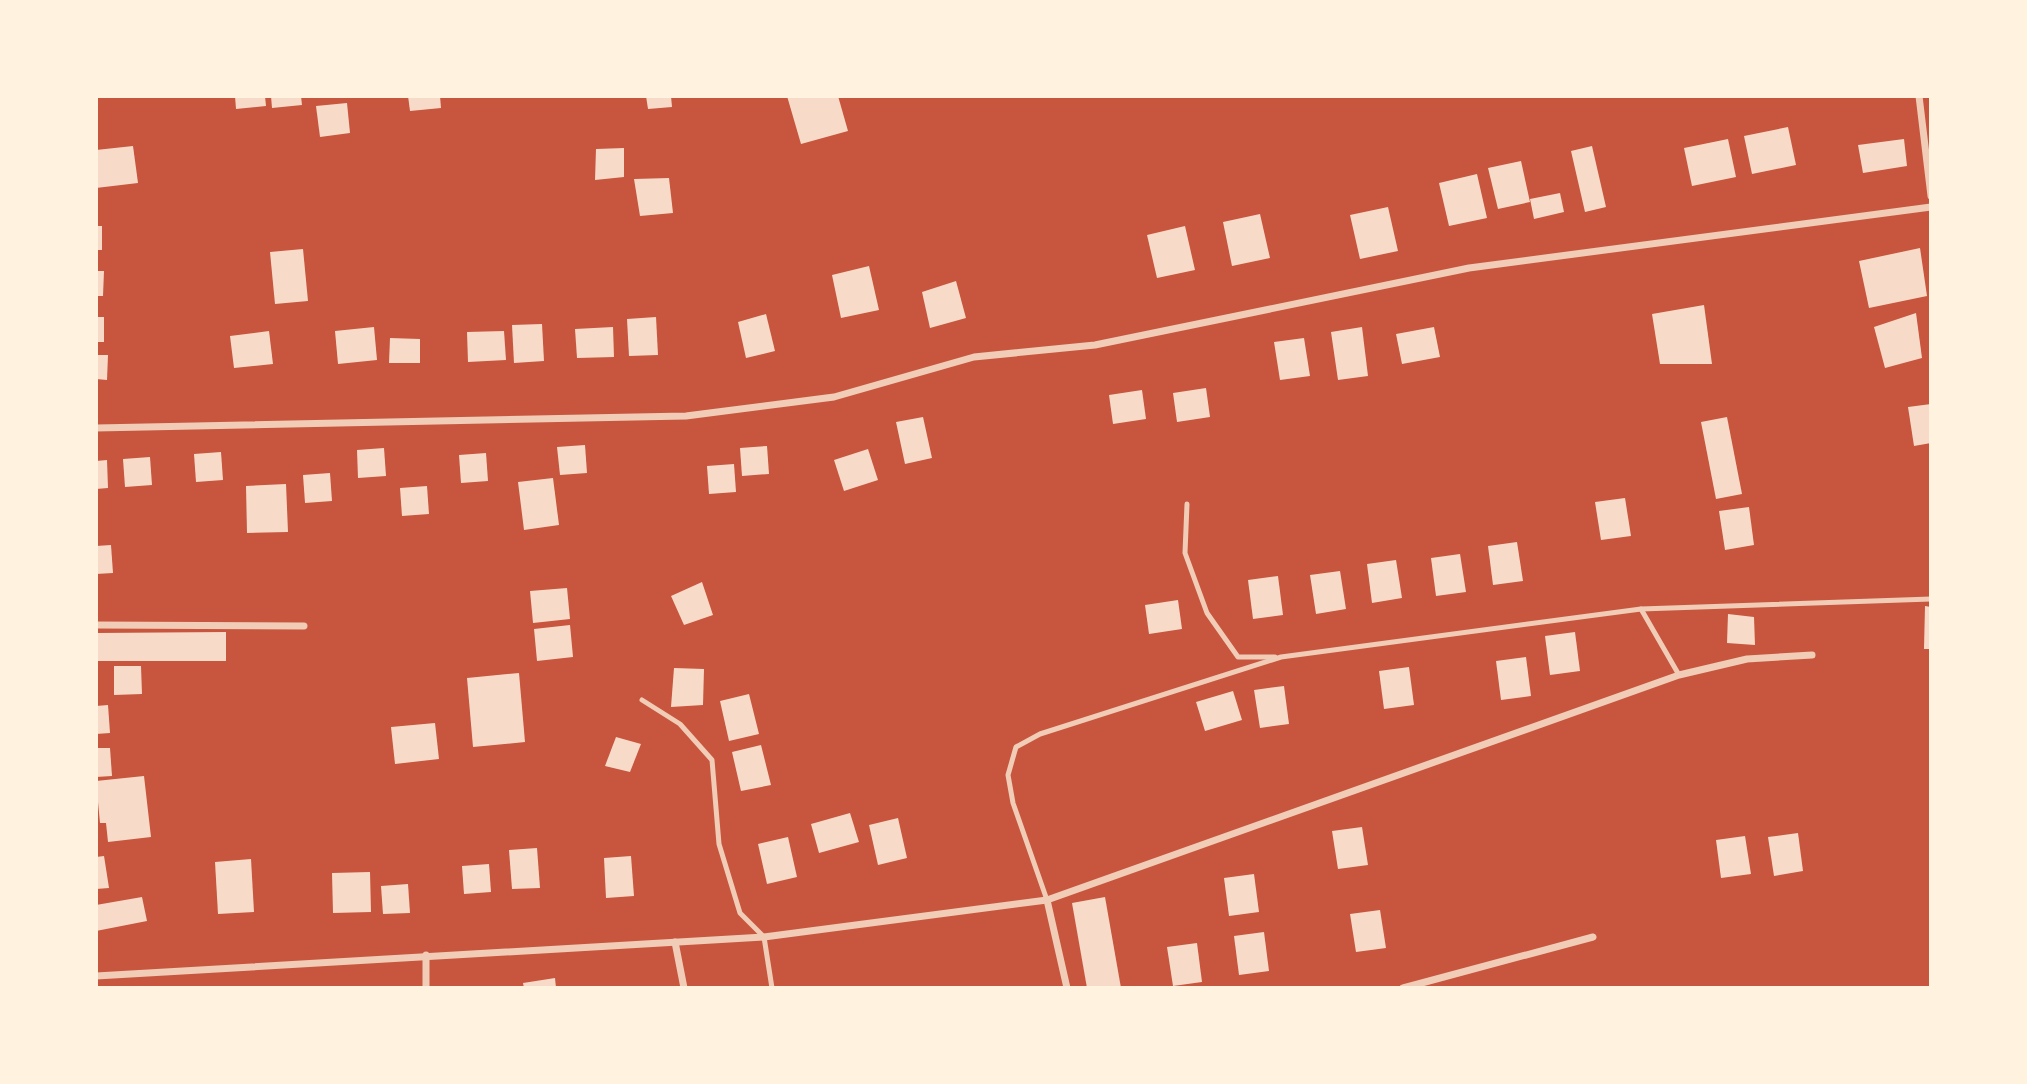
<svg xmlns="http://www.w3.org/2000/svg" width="2027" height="1084" font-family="'Fira Sans Condensed',sans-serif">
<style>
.building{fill:#f7dbc8}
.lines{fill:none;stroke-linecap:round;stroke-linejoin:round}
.service{stroke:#f1ccb7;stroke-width:5}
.minor{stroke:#f1ccb7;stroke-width:7}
</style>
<rect width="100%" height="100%" fill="#c8553d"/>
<g class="building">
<polygon points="235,96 265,96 266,106 236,109"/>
<polygon points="271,96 301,96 302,105 272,108"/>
<polygon points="408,96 440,96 441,108 410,111"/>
<polygon points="646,96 671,96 672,107 648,109"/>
<polygon points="787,96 838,96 848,131 801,144"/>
<polygon points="347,103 350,133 320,137 316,106"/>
<polygon points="1788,127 1796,165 1752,174 1744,136"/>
<polygon points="1728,139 1736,177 1692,186 1684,148"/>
<polygon points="1904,139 1907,166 1863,173 1858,145"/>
<polygon points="133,146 138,183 96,188 96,150"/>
<polygon points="1592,146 1606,207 1585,212 1571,151"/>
<polygon points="624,148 624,177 595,180 596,149"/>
<polygon points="1521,161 1530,202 1498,209 1488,168"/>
<polygon points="1477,174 1487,218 1449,226 1439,183"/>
<polygon points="669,178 673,213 640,216 634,179"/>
<polygon points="1560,193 1564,212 1534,219 1530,199"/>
<polygon points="1388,207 1398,251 1360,259 1350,215"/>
<polygon points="1260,214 1270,258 1232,266 1223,222"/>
<rect x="96" y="226" width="6" height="24"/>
<polygon points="1185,226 1195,270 1157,278 1147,235"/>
<polygon points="1920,248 1927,296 1869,308 1859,261"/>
<polygon points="303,249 308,301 275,304 270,252"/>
<polygon points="869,266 879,310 841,318 832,275"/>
<polygon points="96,271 104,271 103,296 96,296"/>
<polygon points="956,281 966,318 930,328 922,292"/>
<polygon points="1704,305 1712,364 1660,364 1652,314"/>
<polygon points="1916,313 1922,358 1885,368 1874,327"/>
<polygon points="766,314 775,351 746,358 738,322"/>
<rect x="96" y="317" width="8" height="25"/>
<polygon points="656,317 658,355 629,356 627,319"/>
<polygon points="542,324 544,361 514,363 512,325"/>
<polygon points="374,327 377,360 338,364 335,331"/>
<polygon points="613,327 614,357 577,358 575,329"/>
<polygon points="1362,327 1368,376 1338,380 1331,332"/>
<polygon points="1434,327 1440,357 1402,364 1396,334"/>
<polygon points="269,331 273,364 234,368 230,336"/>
<polygon points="504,331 506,360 468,362 467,332"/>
<polygon points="390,338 420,339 420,363 389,363"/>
<polygon points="1304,338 1310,376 1280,380 1274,342"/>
<polygon points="96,355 108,355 107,380 96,379"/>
<polygon points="1206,388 1210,417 1177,422 1173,393"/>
<polygon points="1142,390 1146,419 1113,424 1109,395"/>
<polygon points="1931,404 1931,443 1914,446 1908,407"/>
<polygon points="923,417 932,458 905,464 896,422"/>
<polygon points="1727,417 1742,494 1716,499 1701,422"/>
<polygon points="585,445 587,473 560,475 557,447"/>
<polygon points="767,446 769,474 742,476 740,448"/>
<polygon points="384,448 386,476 358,478 357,450"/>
<polygon points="868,449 878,480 844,491 834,460"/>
<polygon points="221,452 223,480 196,482 194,454"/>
<polygon points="486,453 488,481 461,483 459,455"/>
<polygon points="150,457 152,485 125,487 123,459"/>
<polygon points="107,460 108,488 96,489 96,461"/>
<polygon points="734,464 736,492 709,494 707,466"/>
<polygon points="330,473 332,501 305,503 303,475"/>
<polygon points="553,478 559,525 524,530 518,482"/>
<polygon points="286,484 288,532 247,533 246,486"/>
<polygon points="427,486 429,514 402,516 400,488"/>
<polygon points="1625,498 1631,536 1601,540 1595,502"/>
<polygon points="1749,507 1754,545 1725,550 1719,511"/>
<polygon points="1517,542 1523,581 1493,585 1488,546"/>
<polygon points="111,545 113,573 96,574 96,546"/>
<polygon points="1460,554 1466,592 1436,596 1431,558"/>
<polygon points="1396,560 1402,598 1372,603 1367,564"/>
<polygon points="1340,571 1346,609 1316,614 1310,575"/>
<polygon points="1278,576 1283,615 1253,619 1248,580"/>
<polygon points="702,582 713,615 684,625 671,596"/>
<polygon points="567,588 570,619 533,623 530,591"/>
<polygon points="1178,600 1182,629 1149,634 1145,605"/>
<polygon points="1925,606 1931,607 1931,649 1924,649"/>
<polygon points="1728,614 1754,617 1755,645 1727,643"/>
<polygon points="570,625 573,657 537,661 534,629"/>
<polygon points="226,632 226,661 96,661 96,633"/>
<polygon points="1575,632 1580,671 1550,675 1545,636"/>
<polygon points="1526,657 1531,696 1501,700 1496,661"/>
<polygon points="114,666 141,666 142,694 114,695"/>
<polygon points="1409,667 1414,705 1384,709 1379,671"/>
<polygon points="674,668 704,669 703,705 671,707"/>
<polygon points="519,673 525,742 473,747 467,678"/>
<polygon points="1284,686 1289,724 1260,728 1254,690"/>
<polygon points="1233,691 1242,720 1205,731 1196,702"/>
<polygon points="749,694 759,734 729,741 720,701"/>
<polygon points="108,705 110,733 96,734 96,706"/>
<polygon points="435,723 439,759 395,764 391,727"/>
<polygon points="616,737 641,744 630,772 605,766"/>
<polygon points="761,745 771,785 741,791 732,752"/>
<polygon points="96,748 110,748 112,776 96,777"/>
<polygon points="144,776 151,837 108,842 106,823 100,823 96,781"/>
<polygon points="850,813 859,842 819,853 811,824"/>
<polygon points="898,818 907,858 878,865 869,825"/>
<polygon points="1362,827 1368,865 1338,869 1332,831"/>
<polygon points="1798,833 1803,871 1774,876 1768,837"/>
<polygon points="1745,836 1751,874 1721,878 1716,840"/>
<polygon points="788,837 797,877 767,884 758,844"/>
<polygon points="537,848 540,888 512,889 509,850"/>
<polygon points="104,856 109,888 96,889 96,857"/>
<polygon points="631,856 634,896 606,898 604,858"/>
<polygon points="251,859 254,912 218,914 215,862"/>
<polygon points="489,864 491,892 464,894 462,866"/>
<polygon points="370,872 371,912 333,913 332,873"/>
<polygon points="1254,874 1259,912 1229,916 1224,878"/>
<polygon points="408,884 410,913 383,914 381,886"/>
<polygon points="142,897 147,921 96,931 96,905"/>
<polygon points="1105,897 1121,988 1087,988 1072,903"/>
<polygon points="1380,910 1386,948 1356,952 1350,914"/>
<polygon points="1264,932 1269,971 1239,975 1234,936"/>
<polygon points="1197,943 1202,982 1173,986 1167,947"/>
<polygon points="555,978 556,988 524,988 523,983"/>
</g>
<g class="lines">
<g class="service">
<polyline points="1187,504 1185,553 1207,613 1238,657 1275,657"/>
<polyline points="1641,609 1679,675"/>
<polyline points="642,700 680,724 712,760 719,844 740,913 764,937 772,988"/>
<polyline points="1047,900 1013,803 1008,775 1016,747 1040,734 1281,657 1641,609 1931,599"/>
</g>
<g class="minor">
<polyline points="1919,96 1931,196"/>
<polyline points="96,428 686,416 834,397 974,357 1095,345 1469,268 1931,207"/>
<polyline points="96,625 304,626"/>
<polyline points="1047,900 1067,988"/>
<polyline points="675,942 684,988"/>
<polyline points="426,955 426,988"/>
<polyline points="96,976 764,937 1047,900 1679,675 1747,659 1812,655"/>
<polyline points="1403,988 1593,937"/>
</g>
</g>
<rect width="2027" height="1084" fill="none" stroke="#fff3e0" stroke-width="196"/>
</svg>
